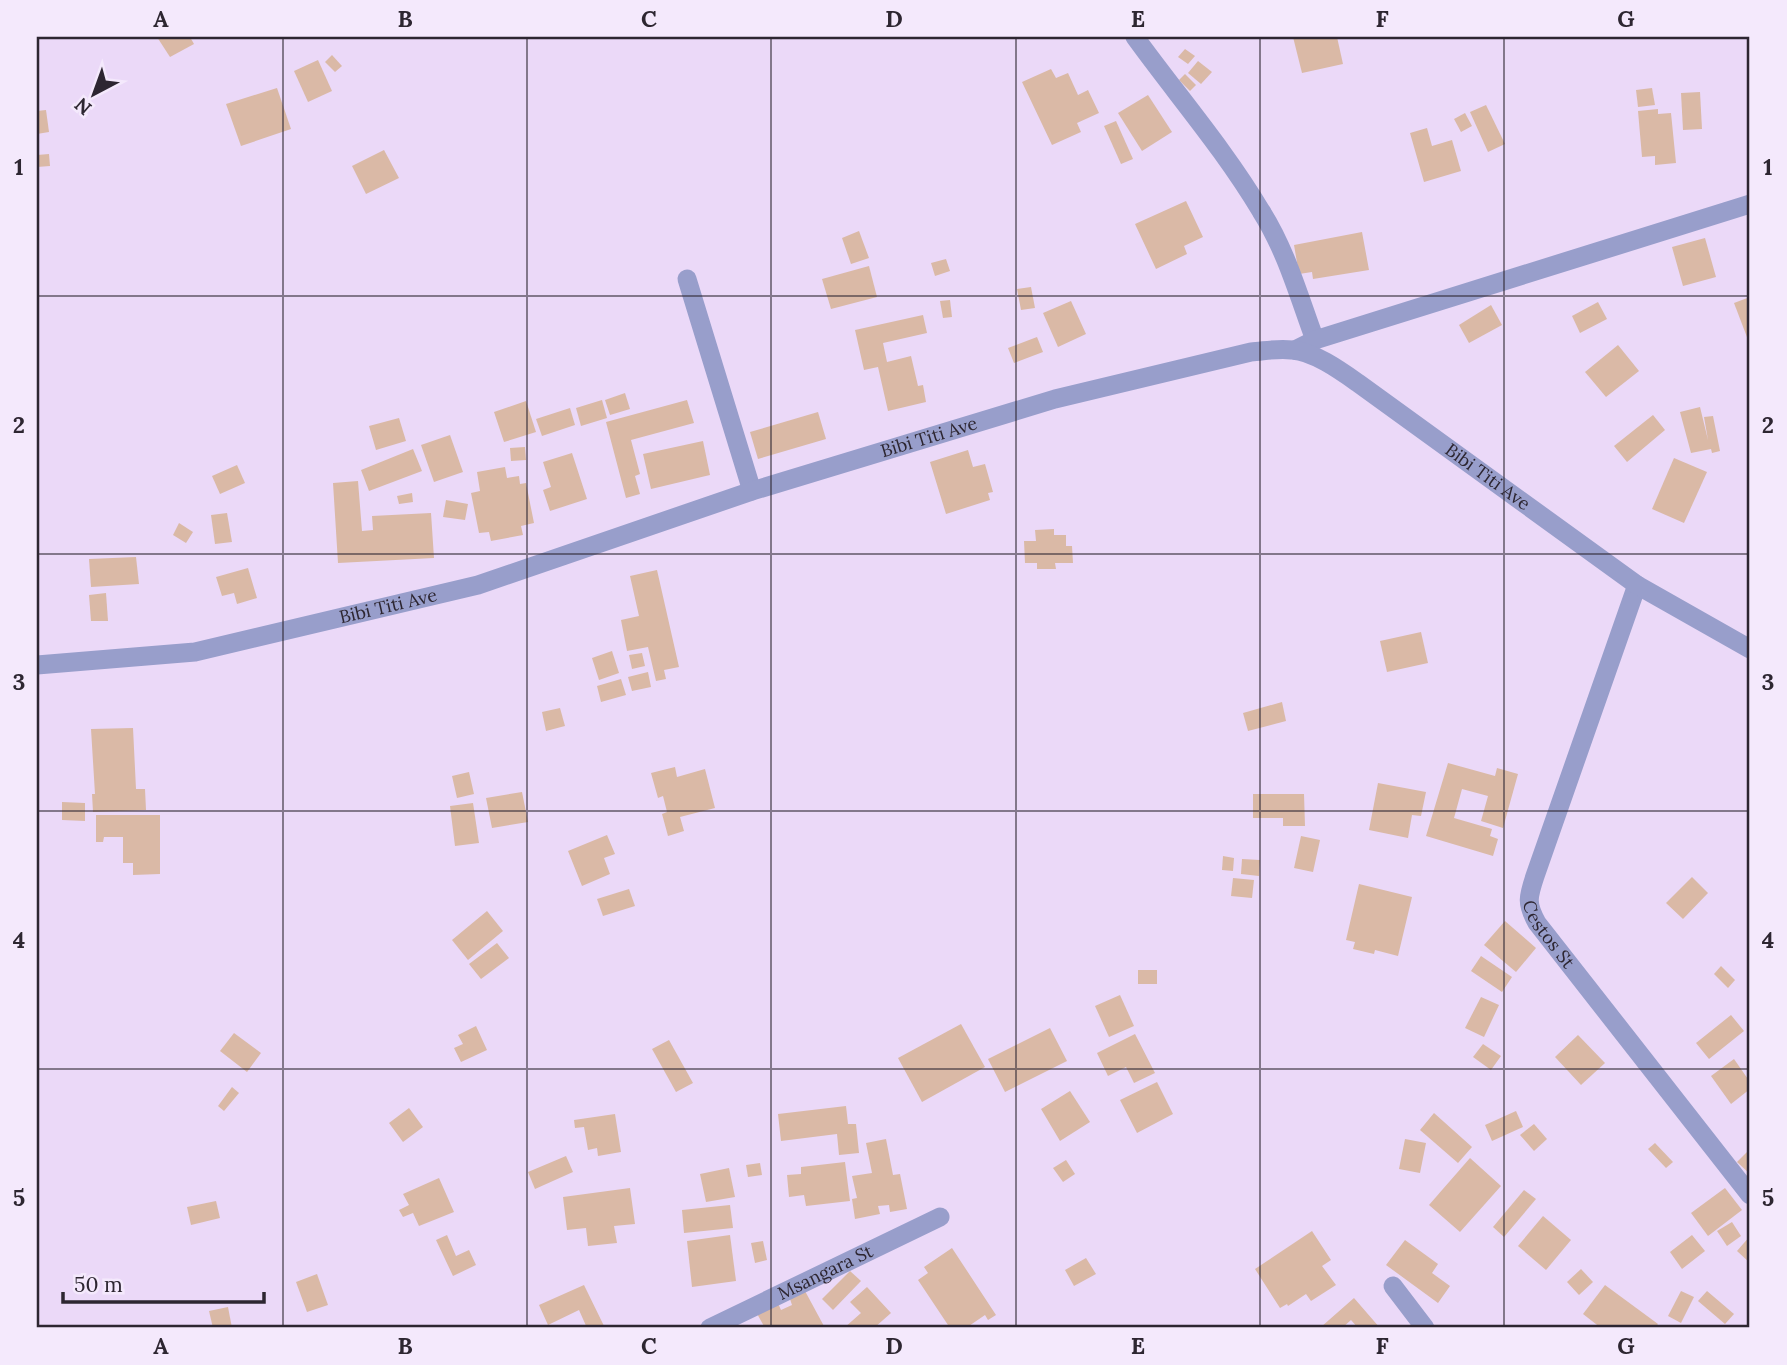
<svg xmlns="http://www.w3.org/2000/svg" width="1787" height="1365" font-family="Lora,serif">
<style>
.building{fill:#dab9a6}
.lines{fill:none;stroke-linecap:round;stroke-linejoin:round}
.minor{stroke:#989ecb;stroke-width:19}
.grid{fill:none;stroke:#2d2631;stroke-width:2;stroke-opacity:0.55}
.labels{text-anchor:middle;stroke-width:7;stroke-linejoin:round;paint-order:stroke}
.street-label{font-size:18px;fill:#2d2631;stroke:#f4e9fc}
.neatline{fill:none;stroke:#2d2631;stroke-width:2.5}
.grid-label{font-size:23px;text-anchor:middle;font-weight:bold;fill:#2d2631}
</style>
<rect width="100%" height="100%" fill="#ebd9f8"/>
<g class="building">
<polygon points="157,37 190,37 194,44 170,57"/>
<polygon points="1293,37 1337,37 1343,64 1302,73"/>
<polygon points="1185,49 1195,56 1188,64 1178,57"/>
<polygon points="332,55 342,66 335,72 325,62"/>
<polygon points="318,60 332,91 308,102 294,71"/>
<polygon points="1198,61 1212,72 1201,84 1188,73"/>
<polygon points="1051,69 1056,78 1068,73 1078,95 1088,90 1099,113 1077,123 1081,132 1052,145 1022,82"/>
<polygon points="1185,74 1196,85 1190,91 1179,80"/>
<polygon points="277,88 291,129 241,146 226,104"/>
<polygon points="1652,88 1655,105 1638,107 1636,90"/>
<polygon points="1700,92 1702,129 1683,130 1681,93"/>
<polygon points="1148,95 1172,132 1142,151 1118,113"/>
<polygon points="1486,105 1505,144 1488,152 1470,112"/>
<polygon points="1658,109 1658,114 1671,113 1676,163 1655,165 1655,156 1642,157 1638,111"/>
<polygon points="46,110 49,132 37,134 37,111"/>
<polygon points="1465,113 1472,126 1461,132 1454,119"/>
<polygon points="1116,121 1133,159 1121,164 1104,126"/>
<polygon points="1427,128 1432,146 1452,140 1461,171 1424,182 1410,133"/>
<polygon points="384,150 399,178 366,194 352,166"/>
<polygon points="49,154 50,166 37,167 37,155"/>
<polygon points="1186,201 1203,237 1184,246 1187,254 1156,269 1135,224"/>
<polygon points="859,231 869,258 851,264 842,238"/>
<polygon points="1362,232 1369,270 1313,279 1312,272 1299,274 1294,245"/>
<polygon points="1705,238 1716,277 1683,286 1672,247"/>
<polygon points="946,259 950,271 935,276 931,263"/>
<polygon points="869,266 877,297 831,309 822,279"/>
<polygon points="1031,287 1035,308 1021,310 1017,289"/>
<polygon points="1750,297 1750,345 1734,303"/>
<polygon points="950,300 952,317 943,318 940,301"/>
<polygon points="1071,301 1086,334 1058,347 1043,313"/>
<polygon points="1598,302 1607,319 1580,333 1572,316"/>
<polygon points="1491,305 1502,325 1469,343 1459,325"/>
<polygon points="923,315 927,333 883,343 887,362 911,356 918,386 923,385 926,402 888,411 878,367 864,370 855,330"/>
<polygon points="1037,337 1043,352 1014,363 1008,348"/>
<polygon points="1618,345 1639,371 1606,397 1585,372"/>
<polygon points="625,393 630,409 610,415 605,400"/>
<polygon points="602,400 607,418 581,426 576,408"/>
<polygon points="687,400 694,423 631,440 640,474 635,476 640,494 626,498 606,422"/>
<polygon points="526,401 536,432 504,442 494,412"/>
<polygon points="1700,407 1708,440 1704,417 1713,416 1720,451 1712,453 1711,449 1691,453 1680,412"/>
<polygon points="570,408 575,425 542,436 536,419"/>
<polygon points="818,412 826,439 758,459 750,432"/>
<polygon points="1653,415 1665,430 1627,462 1614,446"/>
<polygon points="399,418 406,441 376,450 369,426"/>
<polygon points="450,435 463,472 434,482 421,445"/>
<polygon points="703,441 710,475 651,489 643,454"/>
<polygon points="525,447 526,460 511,461 510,448"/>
<polygon points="413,449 422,471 369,491 361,470"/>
<polygon points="968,450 973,467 985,464 993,492 988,493 990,500 946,514 930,462"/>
<polygon points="572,453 587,499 550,511 543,490 551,487 543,462"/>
<polygon points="1674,458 1707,472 1684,523 1652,509"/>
<polygon points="237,465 245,483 220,494 212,476"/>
<polygon points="505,467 507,478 519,476 520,484 526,483 534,523 521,526 523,535 491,541 489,532 479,533 471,493 480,491 477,472"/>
<polygon points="358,481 362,531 373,530 372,516 431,513 434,558 338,563 333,483"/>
<polygon points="412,493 413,502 399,504 397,496"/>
<polygon points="446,500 468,504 465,520 443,517"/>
<polygon points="227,513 232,542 215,544 211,515"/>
<polygon points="179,523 193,532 186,543 173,535"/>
<polygon points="1054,529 1054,535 1066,535 1066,546 1072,546 1073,563 1055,563 1056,569 1037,569 1037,563 1025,563 1024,541 1036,541 1035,530"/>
<polygon points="136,557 139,584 91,587 89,559"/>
<polygon points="248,568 257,598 237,604 234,593 222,596 216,577"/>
<polygon points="657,570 679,667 664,670 666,679 656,681 648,647 627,651 621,620 639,616 630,576"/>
<polygon points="106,593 108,621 91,621 89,595"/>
<polygon points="1421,632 1428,663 1387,672 1380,641"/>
<polygon points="612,651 619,673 599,680 592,658"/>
<polygon points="642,653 645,666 632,669 629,655"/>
<polygon points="648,672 651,687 632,691 628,677"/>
<polygon points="621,679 626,695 601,702 597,686"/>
<polygon points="1282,702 1286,721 1248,731 1243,713"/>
<polygon points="560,708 565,726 546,731 542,712"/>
<polygon points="133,728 136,789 145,789 146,810 93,812 92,794 95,794 91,729"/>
<polygon points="1448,763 1495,776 1497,768 1518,774 1503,828 1481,821 1488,796 1462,789 1454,818 1492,829 1490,836 1498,839 1493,856 1426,836"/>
<polygon points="675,767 677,777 705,769 715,808 680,817 684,831 668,836 662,814 667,812 663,796 658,798 651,773"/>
<polygon points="469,772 474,794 457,798 452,776"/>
<polygon points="1378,783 1426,792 1421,816 1412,815 1408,838 1369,830"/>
<polygon points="522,792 528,822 492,828 486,798"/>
<polygon points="1253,794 1304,794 1305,826 1283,826 1283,818 1253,818"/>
<polygon points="62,802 85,803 85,821 62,820"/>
<polygon points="473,803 479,843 455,846 450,806"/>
<polygon points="96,815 160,815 160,874 133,875 133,863 123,863 123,837 104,837 103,842 96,842"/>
<polygon points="607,835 615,854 604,858 610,874 582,886 568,851"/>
<polygon points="1301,836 1320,840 1313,872 1294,868"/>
<polygon points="1223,856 1234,858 1233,871 1222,870"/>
<polygon points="1242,859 1260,860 1259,876 1241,874"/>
<polygon points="1692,877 1708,893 1683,919 1666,903"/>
<polygon points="1233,878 1254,880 1252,898 1231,896"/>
<polygon points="1359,884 1412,897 1398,956 1375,950 1374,954 1353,949 1355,942 1346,940"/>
<polygon points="629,889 635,906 603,916 597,899"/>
<polygon points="487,911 503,931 468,960 452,940"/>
<polygon points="1505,921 1536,948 1516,972 1484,945"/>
<polygon points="497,943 509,958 481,979 469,964"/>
<polygon points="1481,956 1512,977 1502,992 1471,971"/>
<polygon points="1721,966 1735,980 1728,988 1714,974"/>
<rect x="1138" y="970" width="19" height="14"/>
<polygon points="1120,995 1134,1026 1109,1037 1095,1006"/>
<polygon points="1481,997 1499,1005 1484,1037 1465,1028"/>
<polygon points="1731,1015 1744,1031 1709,1059 1696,1043"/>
<polygon points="961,1024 985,1067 922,1102 898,1058"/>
<polygon points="476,1026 487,1050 461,1062 454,1048 463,1044 458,1035"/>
<polygon points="1050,1028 1067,1061 1005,1092 988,1059"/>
<polygon points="234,1033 261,1053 247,1072 220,1051"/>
<polygon points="1135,1034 1155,1073 1134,1083 1126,1067 1108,1076 1097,1053"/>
<polygon points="1578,1035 1605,1063 1581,1085 1555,1057"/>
<polygon points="669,1040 693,1083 676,1092 652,1049"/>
<polygon points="1483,1044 1501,1056 1491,1070 1473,1057"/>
<polygon points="1734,1059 1750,1082 1750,1089 1731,1104 1711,1076"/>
<polygon points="1157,1082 1173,1114 1137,1133 1120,1100"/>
<polygon points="232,1087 239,1093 224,1111 218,1106"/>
<polygon points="1070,1091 1090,1122 1060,1141 1041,1109"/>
<polygon points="846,1106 848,1124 856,1124 859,1153 839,1155 837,1134 781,1141 778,1114"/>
<polygon points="409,1108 423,1127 403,1142 389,1123"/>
<polygon points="1516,1111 1523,1127 1492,1141 1485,1125"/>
<polygon points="1434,1113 1472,1147 1458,1163 1420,1130"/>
<polygon points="615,1114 621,1152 598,1156 597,1148 588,1150 584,1127 575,1128 574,1120"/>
<polygon points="1534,1124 1547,1139 1534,1151 1520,1135"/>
<polygon points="886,1139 893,1175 900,1174 907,1209 890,1212 889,1205 878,1206 880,1214 855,1219 852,1199 857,1198 852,1176 872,1173 866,1143"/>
<polygon points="1405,1139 1426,1143 1420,1173 1399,1169"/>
<polygon points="1655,1143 1673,1162 1666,1168 1648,1149"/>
<polygon points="1750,1149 1750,1174 1737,1162"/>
<polygon points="566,1156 573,1172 535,1189 528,1172"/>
<polygon points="1470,1158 1501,1186 1460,1232 1429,1205"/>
<polygon points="1066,1160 1075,1174 1063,1182 1053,1168"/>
<polygon points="845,1162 850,1201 806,1206 804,1195 789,1197 787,1175 801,1174 801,1167"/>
<polygon points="760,1163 762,1175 748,1177 746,1165"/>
<polygon points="729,1168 735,1197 706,1202 700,1174"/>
<polygon points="439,1178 454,1212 419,1226 413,1213 403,1217 399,1210 409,1205 403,1194"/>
<polygon points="630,1188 635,1224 614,1226 617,1243 588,1246 586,1228 567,1230 563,1197"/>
<polygon points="1725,1188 1742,1210 1708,1236 1691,1213"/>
<polygon points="1524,1190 1536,1199 1504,1237 1493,1227"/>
<polygon points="216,1201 220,1218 191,1225 187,1207"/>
<polygon points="730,1205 733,1228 684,1233 682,1210"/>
<polygon points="1543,1216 1571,1240 1546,1270 1518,1246"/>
<polygon points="1732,1222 1741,1236 1727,1246 1717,1231"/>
<polygon points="1312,1231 1331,1260 1322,1266 1336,1285 1311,1301 1306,1294 1288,1306 1287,1304 1280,1308 1255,1269"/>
<polygon points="447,1235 456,1256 469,1250 476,1265 453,1276 436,1240"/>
<polygon points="730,1235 736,1281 692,1287 687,1241"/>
<polygon points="1692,1235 1705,1251 1682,1269 1670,1252"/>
<polygon points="1750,1236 1750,1263 1737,1251"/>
<polygon points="1405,1240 1438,1264 1432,1273 1450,1286 1438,1303 1386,1265"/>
<polygon points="763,1241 767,1260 755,1263 751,1243"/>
<polygon points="952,1248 996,1315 988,1320 985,1315 966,1328 950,1328 918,1280 928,1273 924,1267"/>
<polygon points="1086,1258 1096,1274 1074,1286 1065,1270"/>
<polygon points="1581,1269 1593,1282 1579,1295 1567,1282"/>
<polygon points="850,1271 861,1281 833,1310 822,1299"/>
<polygon points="317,1274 328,1305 307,1312 296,1282"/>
<polygon points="584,1285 605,1328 587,1328 579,1310 548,1325 539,1305"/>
<polygon points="1605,1285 1658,1324 1655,1328 1601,1328 1583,1314"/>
<polygon points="867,1287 891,1313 874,1328 844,1328 861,1313 850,1302"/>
<polygon points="805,1291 825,1328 765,1328 755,1310 776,1299 781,1310 792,1305 790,1299"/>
<polygon points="1681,1291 1694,1297 1681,1323 1668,1316"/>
<polygon points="1707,1291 1734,1314 1725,1324 1698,1301"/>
<polygon points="1354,1298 1380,1328 1358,1328 1351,1320 1342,1328 1323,1328 1321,1327"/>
<polygon points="228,1307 232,1328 213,1328 209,1311"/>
</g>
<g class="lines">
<g class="minor">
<path d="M1135,37c42,58 89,112 126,174 25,39 38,86 54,129"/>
<polyline points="687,279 752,491"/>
<polyline points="1295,350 1315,340 1750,204"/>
<path id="s1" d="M1637,585l-102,291c-7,21 -9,27 2,47l213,272"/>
<path id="s2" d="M37,665l158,-13 283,-67 274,-94 303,-92 196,-47c14,-1 27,-4 41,-2 21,1 49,21 66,33l279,202 113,64"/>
<polyline points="1393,1286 1425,1328"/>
<path id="s3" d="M710,1328l230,-111"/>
</g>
</g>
<path class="grid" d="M283,37v1291M527,37v1291M771,37v1291M1016,37v1291M1260,37v1291M1504,37v1291M37,296h1713M37,554h1713M37,811h1713M37,1069h1713"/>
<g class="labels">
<g class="street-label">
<text dy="6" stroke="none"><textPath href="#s2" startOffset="924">Bibi Titi Ave</textPath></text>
<text dy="6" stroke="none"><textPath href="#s2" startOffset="1533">Bibi Titi Ave</textPath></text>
<text dy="6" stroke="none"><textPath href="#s2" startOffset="357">Bibi Titi Ave</textPath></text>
<text dy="6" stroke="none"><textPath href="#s1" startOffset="373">Cestos St</textPath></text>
<text dy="6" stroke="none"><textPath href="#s3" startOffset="128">Msangara St</textPath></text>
</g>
</g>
<rect width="1787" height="1365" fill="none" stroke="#f4e9fc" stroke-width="77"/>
<g transform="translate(94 94) rotate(221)" stroke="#f4e9fc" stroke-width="5" paint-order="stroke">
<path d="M0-5L12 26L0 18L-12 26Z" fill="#2d2631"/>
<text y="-10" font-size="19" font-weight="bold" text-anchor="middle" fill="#2d2631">N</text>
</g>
<path d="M63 1292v10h201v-10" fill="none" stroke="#2d2631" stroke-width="3.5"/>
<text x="74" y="1292" font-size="21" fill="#2d2631" stroke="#f4e9fc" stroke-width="5" paint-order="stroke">50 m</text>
<rect x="38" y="38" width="1710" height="1288" class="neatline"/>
<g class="grid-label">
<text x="161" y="27">A</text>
<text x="405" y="27">B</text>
<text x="649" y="27">C</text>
<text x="894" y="27">D</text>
<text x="1138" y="27">E</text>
<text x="1382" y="27">F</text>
<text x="1626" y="27">G</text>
<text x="19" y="175">1</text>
<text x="1768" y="175">1</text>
<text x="19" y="433">2</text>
<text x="1768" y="433">2</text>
<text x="19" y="690">3</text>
<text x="1768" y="690">3</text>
<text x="19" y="948">4</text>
<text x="1768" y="948">4</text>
<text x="19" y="1206">5</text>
<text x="1768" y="1206">5</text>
<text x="161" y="1354">A</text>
<text x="405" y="1354">B</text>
<text x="649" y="1354">C</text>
<text x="894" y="1354">D</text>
<text x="1138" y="1354">E</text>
<text x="1382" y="1354">F</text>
<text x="1626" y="1354">G</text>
</g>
</svg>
